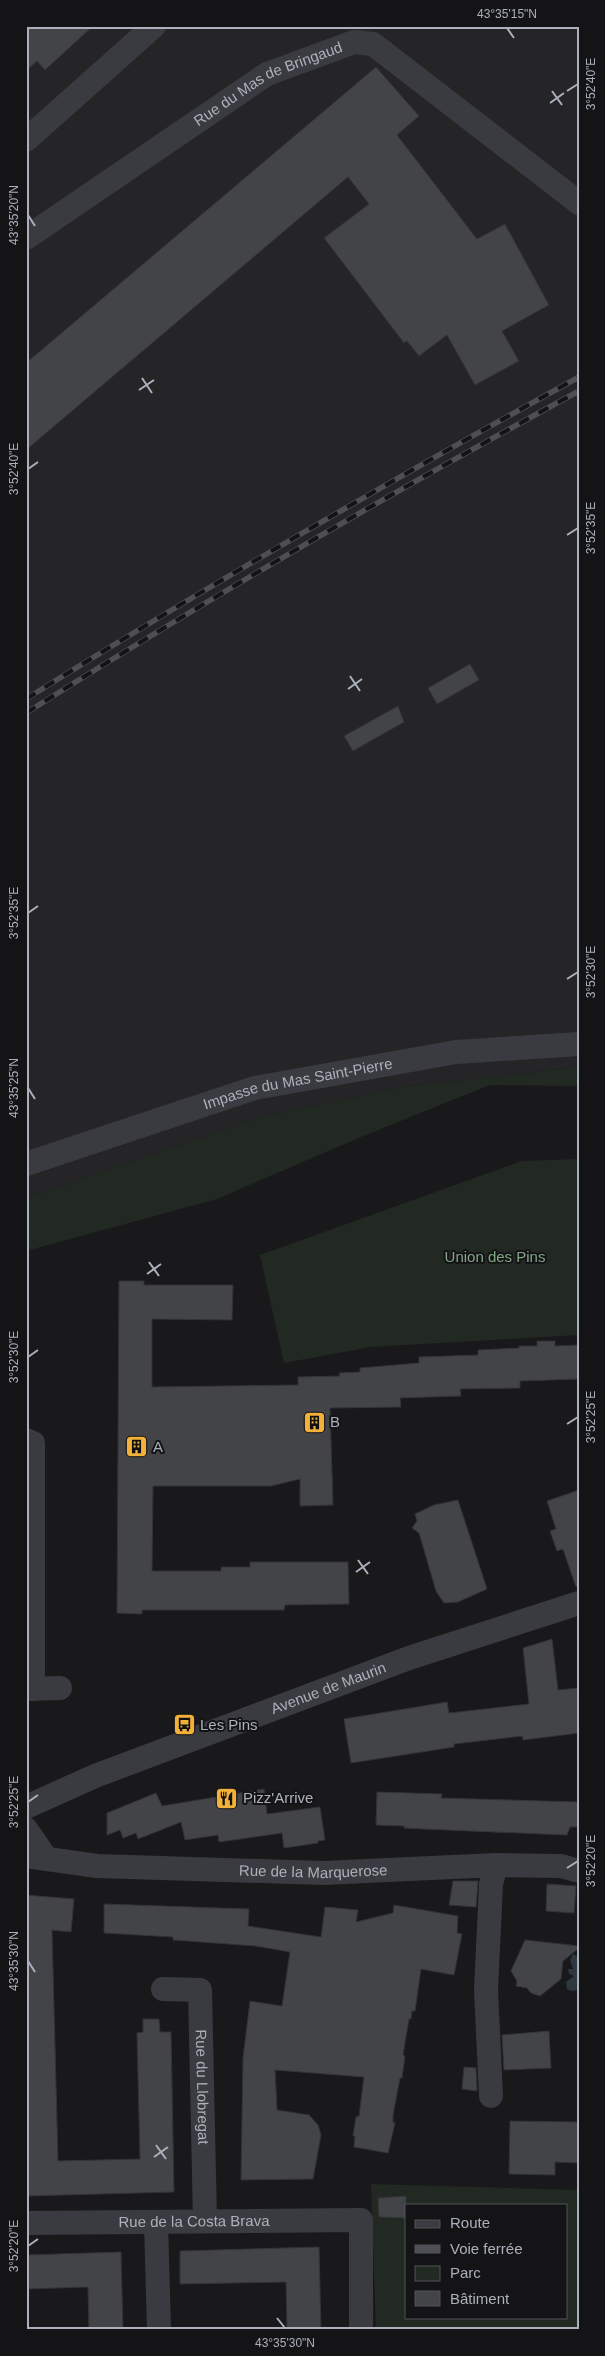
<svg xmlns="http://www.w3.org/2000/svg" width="605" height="2356" font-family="Helvetica,sans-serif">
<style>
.built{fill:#252528}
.green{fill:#212922;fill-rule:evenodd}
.water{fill:#2e383f}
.building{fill:#434448;stroke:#333337}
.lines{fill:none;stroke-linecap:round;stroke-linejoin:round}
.minor{stroke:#3a3b40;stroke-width:24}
.rail-casing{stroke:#4d4f55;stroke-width:5.5}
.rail{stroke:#141416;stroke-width:4;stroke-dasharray:11;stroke-linecap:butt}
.ticks{fill:none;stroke:#abb0bb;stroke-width:2}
.labels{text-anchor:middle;stroke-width:4;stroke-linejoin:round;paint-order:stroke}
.street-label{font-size:15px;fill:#abb0bb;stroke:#141416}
.park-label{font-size:15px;fill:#82a584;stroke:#141416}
.poi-label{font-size:15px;fill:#abb0bb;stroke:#141416;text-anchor:start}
.neatline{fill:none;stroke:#abb0bb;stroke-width:2}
.ticks-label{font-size:12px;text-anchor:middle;fill:#abb0bb}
</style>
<rect width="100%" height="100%" fill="#19191b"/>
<polygon class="built" points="26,26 579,26 579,1067 400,1087 260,1117 26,1198"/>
<g class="green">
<polygon points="579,1067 579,1086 490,1085 361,1137 217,1199 26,1251 26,1198 260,1117 400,1087"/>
<polygon points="579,1159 579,1335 371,1347 284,1363 260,1255 522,1161"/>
<path d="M371,2184l208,6v140h-203zM406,2205h160v112h-160z"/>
</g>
<polygon class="water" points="577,1951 579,1951 579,1990 571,1991 567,1989 566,1982 574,1976 569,1974 568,1969 573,1969 570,1960 573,1954 577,1956"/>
<g class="building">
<polygon points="26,26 93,26 45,70 37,61 26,71"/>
<polygon points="376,67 419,116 397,135 477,239 505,224 549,305 502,331 519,361 475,385 447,335 419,356 407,341 404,343 324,238 369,204 348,177 26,450 26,363"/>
<polygon points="470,664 479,680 437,704 428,688"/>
<polygon points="398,706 404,722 353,751 344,736"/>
<polygon points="119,1281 144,1281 144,1285 233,1285 232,1320 152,1319 152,1387 298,1385 298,1377 340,1376 339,1373 360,1372 360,1368 419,1363 419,1357 478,1355 478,1350 519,1348 519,1346 537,1346 537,1341 555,1341 555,1346 579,1345 579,1379 520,1381 520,1388 460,1389 461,1396 400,1398 401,1407 330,1408 333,1505 300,1506 300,1479 271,1486 153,1486 152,1571 221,1571 221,1567 250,1567 250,1562 348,1562 349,1604 285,1605 284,1610 142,1610 142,1614 117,1613"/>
<polygon points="579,1490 579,1586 576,1587 563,1549 557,1551 550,1531 556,1529 547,1501"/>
<polygon points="458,1500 487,1589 458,1602 444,1603 436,1591 419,1533 412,1528 417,1521 415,1514 434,1505"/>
<polygon points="552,1639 558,1690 579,1688 579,1733 523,1740 522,1736 454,1744 454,1747 351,1763 344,1719 447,1702 449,1713 529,1704 523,1648"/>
<polygon points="264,1789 267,1814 320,1807 325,1840 318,1841 318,1843 284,1848 282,1833 219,1842 218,1835 185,1840 181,1822 138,1839 136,1833 123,1838 120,1830 107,1835 107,1813 156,1793 162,1806"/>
<polygon points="377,1792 442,1794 441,1798 579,1802 579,1827 570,1827 567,1835 422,1829 404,1828 404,1826 376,1825"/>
<polygon points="453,1881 478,1881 476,1907 449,1905"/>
<polygon points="547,1884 576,1886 574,1913 546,1911"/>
<polygon points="26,1895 74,1899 71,1932 52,1930 58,2161 140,2159 137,2033 143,2032 143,2019 159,2019 160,2032 171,2032 174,2192 26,2196"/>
<polygon points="104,1904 249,1909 248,1926 321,1937 325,1907 358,1910 356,1922 393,1913 394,1905 458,1916 457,1933 462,1934 454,1975 421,1969 415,2011 412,2011 411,2019 409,2019 403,2055 405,2056 402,2078 400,2078 393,2115 393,2122 395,2123 388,2153 354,2147 355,2136 353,2136 356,2117 359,2116 364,2077 275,2070 277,2110 309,2115 318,2125 321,2135 313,2179 241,2180 243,2058 250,2001 282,2006 290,1952 256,1946 173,1940 173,1937 104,1933"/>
<polygon points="525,1940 579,1946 579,1948 563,1961 561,1979 540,1996 531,1993 527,1988 516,1986 517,1981 511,1971"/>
<polygon points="549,2031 551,2068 504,2070 502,2035"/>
<polygon points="464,2067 476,2068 477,2091 462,2089"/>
<polygon points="510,2121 579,2122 579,2163 555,2162 555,2175 509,2174"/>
<polygon points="406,2196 406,2218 379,2217 378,2198"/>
<polygon points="319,2247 321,2330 287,2330 286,2282 180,2284 180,2251"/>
<polygon points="121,2252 123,2330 89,2330 88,2287 26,2289 26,2255"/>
</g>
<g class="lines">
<g class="minor">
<polyline points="26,140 154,26"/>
<path id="s1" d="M26,238l241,-164 87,-32 19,2 206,159"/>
<path id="s2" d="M26,1164l229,-76 201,-36 123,-8"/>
<polyline points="26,1440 33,1443 33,1689"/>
<polyline points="26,1689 60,1688"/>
<path id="s3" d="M26,1807l69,-31 314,-118 170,-55"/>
<polyline points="26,1829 46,1858"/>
<path id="s4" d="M26,1856l71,10 226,7 173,-8 65,1 18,5"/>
<path id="s5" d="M163,1989l37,1 5,231"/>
<polyline points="491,2096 486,1990 491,1884 496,1865"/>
<polyline points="156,2222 159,2330"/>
<path id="s6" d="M26,2223l335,-3v110"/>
</g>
<defs>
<g id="rail">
<path d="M26,699c181,-113 366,-219 553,-322"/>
<path d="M26,713c181,-114 365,-220 553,-322"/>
</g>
</defs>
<use href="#rail" class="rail-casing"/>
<use href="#rail" class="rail"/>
</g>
<path class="ticks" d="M507,28l7,10M552,91l10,14M567,91l11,-7M550,103l14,-10M28,215l7,11M142,378l10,15M139,390l15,-10M28,469l10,-7M567,535l11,-7M350,676l10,15M348,689l14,-10M28,913l10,-7M567,979l11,-7M28,1088l7,11M149,1262l10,14M147,1274l14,-10M28,1357l10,-7M567,1424l11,-7M358,1560l10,14M356,1572l14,-10M28,1802l10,-7M567,1868l11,-7M28,1961l7,11M156,2145l10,14M154,2157l14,-10M28,2246l10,-7M277,2318l8,10"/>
<defs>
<symbol id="building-square" viewBox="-11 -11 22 22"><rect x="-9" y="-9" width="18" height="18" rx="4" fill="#f2b139" stroke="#141416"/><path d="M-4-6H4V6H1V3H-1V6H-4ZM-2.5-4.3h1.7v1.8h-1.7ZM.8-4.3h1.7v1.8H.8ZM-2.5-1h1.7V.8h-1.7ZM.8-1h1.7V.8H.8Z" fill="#111"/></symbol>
<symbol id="bus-square" viewBox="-11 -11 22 22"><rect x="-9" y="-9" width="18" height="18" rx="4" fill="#f2b139" stroke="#141416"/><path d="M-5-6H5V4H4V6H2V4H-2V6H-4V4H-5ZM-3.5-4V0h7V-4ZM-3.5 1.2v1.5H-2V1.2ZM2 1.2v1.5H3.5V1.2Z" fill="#111"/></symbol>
<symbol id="restaurant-square" viewBox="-11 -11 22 22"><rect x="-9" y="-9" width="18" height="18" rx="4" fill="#f2b139" stroke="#141416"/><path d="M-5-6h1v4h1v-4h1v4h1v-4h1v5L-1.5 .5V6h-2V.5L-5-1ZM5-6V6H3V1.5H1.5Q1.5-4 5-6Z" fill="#111"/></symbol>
</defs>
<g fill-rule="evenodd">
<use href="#building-square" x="302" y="1410" width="25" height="25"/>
<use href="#building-square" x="124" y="1434" width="25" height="25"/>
<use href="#bus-square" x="172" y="1712" width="25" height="25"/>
<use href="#restaurant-square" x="214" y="1786" width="25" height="25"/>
</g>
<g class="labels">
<g class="street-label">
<text dy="5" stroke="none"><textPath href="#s1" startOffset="288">Rue du Mas de Bringaud</textPath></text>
<text dy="5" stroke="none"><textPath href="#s2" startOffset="284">Impasse du Mas Saint-Pierre</textPath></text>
<text dy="5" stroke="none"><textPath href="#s3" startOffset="325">Avenue de Maurin</textPath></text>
<text dy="5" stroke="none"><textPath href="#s4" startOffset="288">Rue de la Marquerose</textPath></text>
<text dy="5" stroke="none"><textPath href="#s5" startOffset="134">Rue du Llobregat</textPath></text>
<text dy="5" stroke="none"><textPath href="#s6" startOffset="168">Rue de la Costa Brava</textPath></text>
</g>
<g class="park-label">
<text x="495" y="1262">Union des Pins</text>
</g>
<g class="poi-label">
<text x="330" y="1427">B</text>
<text x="153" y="1452">A</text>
<text x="200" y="1730">Les Pins</text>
<text x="243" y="1803">Pizz'Arrive</text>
</g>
</g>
<rect width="605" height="2356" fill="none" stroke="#141416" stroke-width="55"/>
<rect x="405" y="2204" width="162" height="115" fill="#141416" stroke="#505258"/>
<rect x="415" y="2220" width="25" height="8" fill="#3a3b40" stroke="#505258"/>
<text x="450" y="2228" font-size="15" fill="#abb0bb">Route</text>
<rect x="415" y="2245" width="25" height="8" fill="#4d4f55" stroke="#505258"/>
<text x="450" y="2254" font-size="15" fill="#abb0bb">Voie ferrée</text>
<rect x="415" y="2266" width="25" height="15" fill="#212922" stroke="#505258"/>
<text x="450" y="2278" font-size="15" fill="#abb0bb">Parc</text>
<rect x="415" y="2291" width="25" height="15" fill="#434448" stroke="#505258"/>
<text x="450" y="2304" font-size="15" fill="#abb0bb">Bâtiment</text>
<rect x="28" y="28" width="550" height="2300" class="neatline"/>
<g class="ticks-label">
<text x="507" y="18">43°35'15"N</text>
<text transform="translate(591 84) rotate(-90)" y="4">3°52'40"E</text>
<text transform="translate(14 215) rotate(-90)" y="4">43°35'20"N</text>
<text transform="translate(14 469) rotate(-90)" y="4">3°52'40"E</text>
<text transform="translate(591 528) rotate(-90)" y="4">3°52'35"E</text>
<text transform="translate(14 913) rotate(-90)" y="4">3°52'35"E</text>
<text transform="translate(591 972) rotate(-90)" y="4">3°52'30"E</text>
<text transform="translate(14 1088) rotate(-90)" y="4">43°35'25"N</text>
<text transform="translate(14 1357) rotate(-90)" y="4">3°52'30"E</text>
<text transform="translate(591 1417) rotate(-90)" y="4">3°52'25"E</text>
<text transform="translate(14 1802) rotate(-90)" y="4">3°52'25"E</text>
<text transform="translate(591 1861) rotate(-90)" y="4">3°52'20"E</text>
<text transform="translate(14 1961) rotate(-90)" y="4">43°35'30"N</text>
<text transform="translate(14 2246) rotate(-90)" y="4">3°52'20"E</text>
<text x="285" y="2347">43°35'30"N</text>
</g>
</svg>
